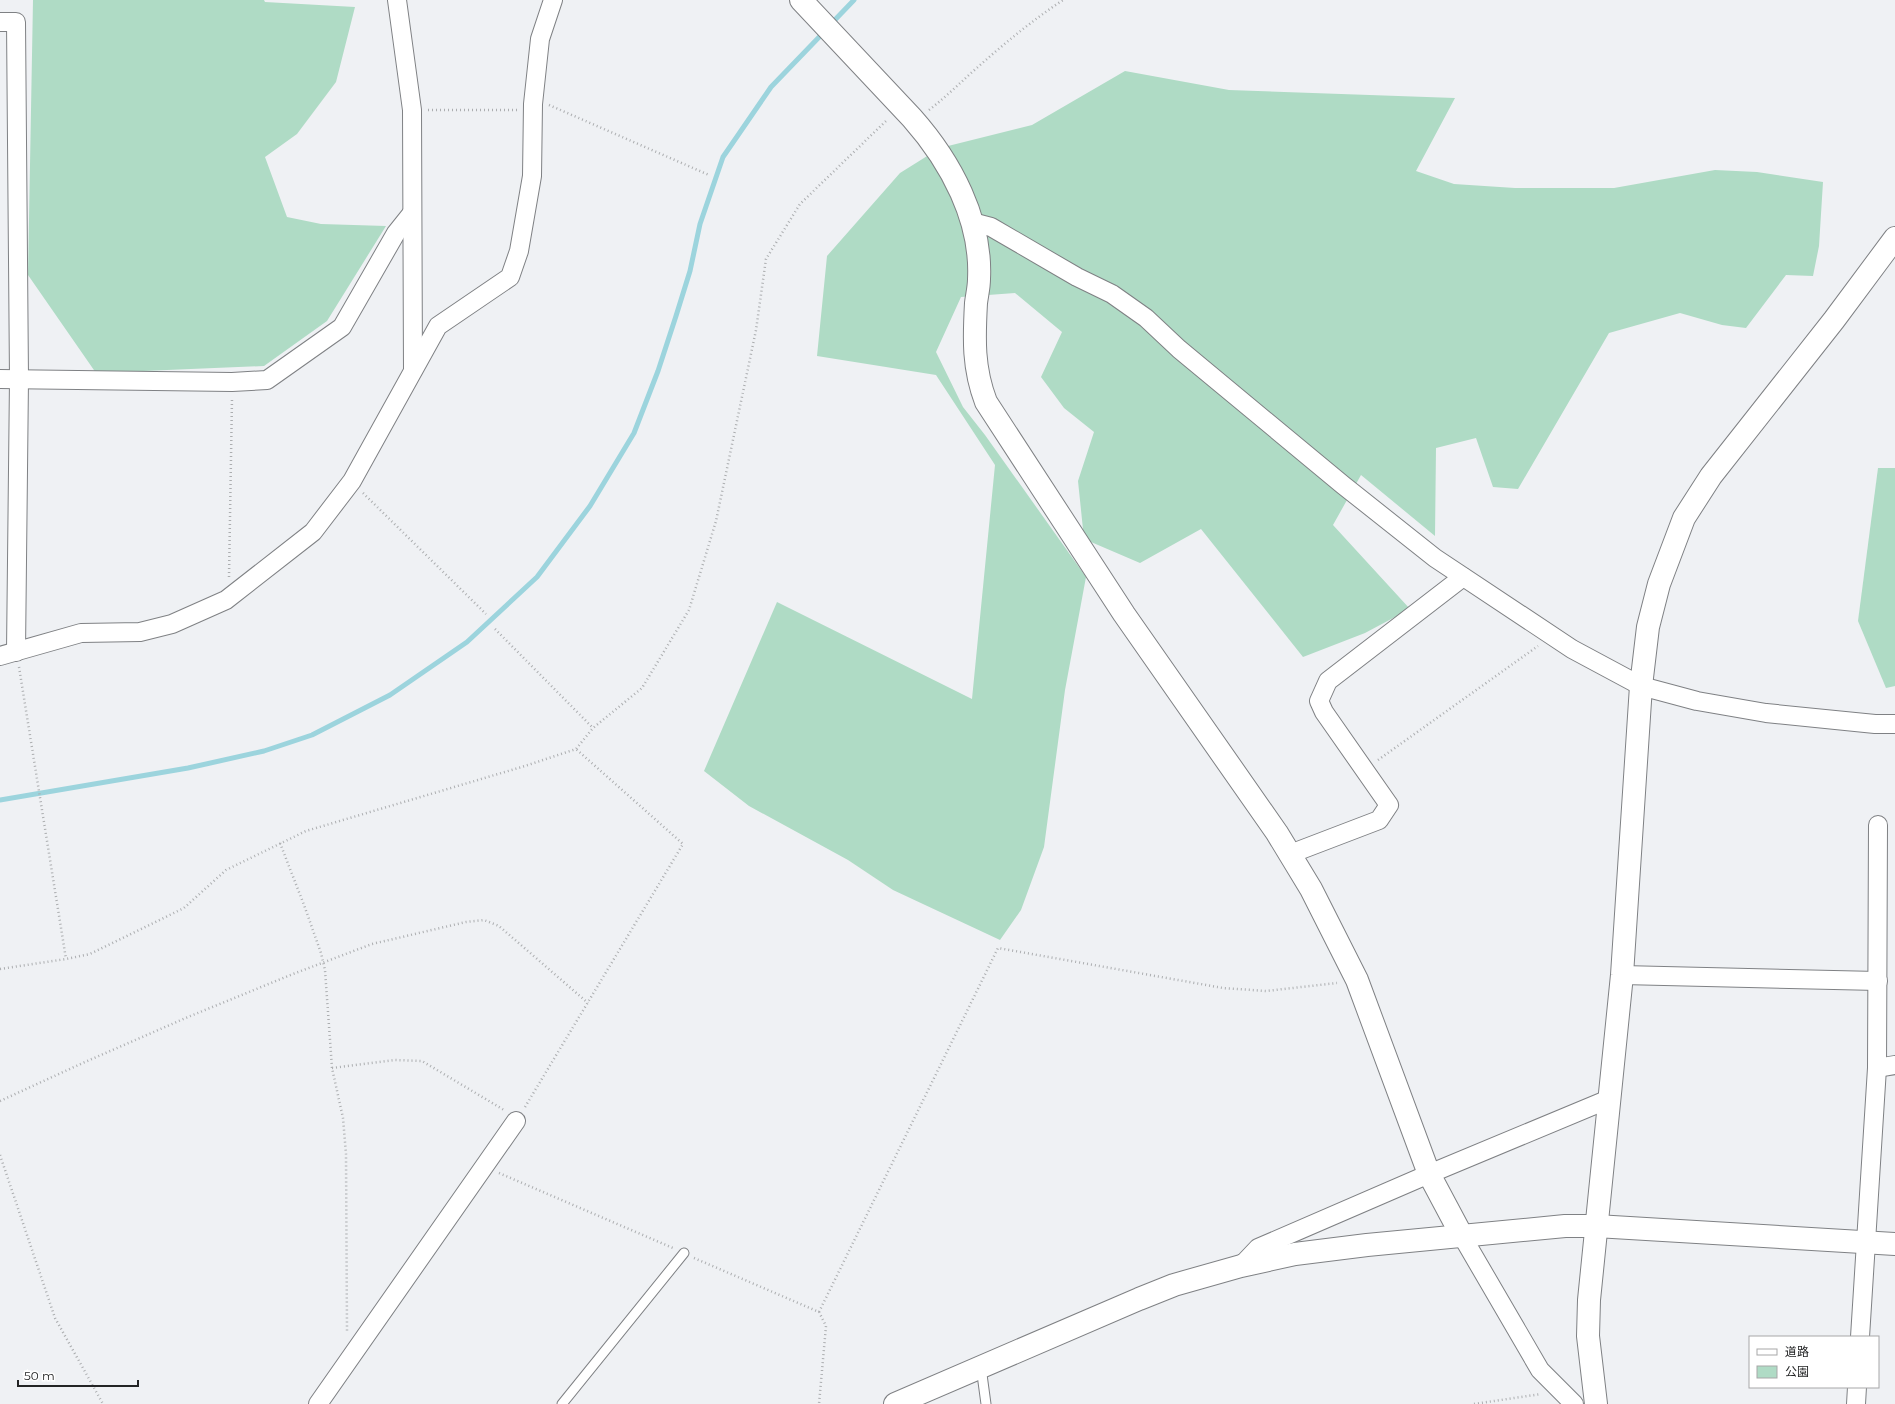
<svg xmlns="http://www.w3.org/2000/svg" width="1895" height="1404" font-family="Montserrat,'Noto Sans JP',sans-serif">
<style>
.green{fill:#afdbc5}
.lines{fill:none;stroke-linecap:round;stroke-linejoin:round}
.stream{stroke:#9cd4dd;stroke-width:5}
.service-casing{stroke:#7f8184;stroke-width:11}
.minor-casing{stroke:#7f8184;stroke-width:20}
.tertiary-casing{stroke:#7f8184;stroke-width:24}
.path{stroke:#acaeb0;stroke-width:2.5;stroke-dasharray:1 3;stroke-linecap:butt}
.service{stroke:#fff;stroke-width:9}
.minor{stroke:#fff;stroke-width:18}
.tertiary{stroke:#fff;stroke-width:22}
</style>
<rect width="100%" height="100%" fill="#eff1f4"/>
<g class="green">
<polygon points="33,0 264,0 265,2 355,7 336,82 297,134 265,157 287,217 321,224 386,226 327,321 264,366 96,373 28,275"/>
<polygon points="1125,71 1229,90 1455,98 1416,171 1454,184 1515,188 1614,188 1715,170 1757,172 1823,182 1819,246 1813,276 1786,275 1746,328 1722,325 1680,313 1609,333 1518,489 1493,487 1476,438 1436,448 1435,536 1361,475 1333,525 1410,609 1365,633 1303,657 1201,529 1140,563 1084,539 1078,481 1094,432 1064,408 1041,377 1062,332 1015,293 961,297 936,352 963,407 985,435 1086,577 1065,690 1044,847 1021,910 1000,940 893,890 848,860 749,806 704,771 777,602 972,699 995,465 936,375 817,356 827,256 900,173 940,148 1032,125"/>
<polygon points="1878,468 1895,468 1895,686 1886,688 1858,621"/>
</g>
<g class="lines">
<g class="stream">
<polyline points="830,25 854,0"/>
<polyline points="0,800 188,768 264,751 312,735 390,695 467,642 537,577 590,506 634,433 658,371 676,316 690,271 700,224 723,157 771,87 824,32"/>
</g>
<defs>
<g id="service">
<polyline points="981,1367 986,1404"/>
<polyline points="562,1404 684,1253"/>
</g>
<g id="minor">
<polyline points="397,0 412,110 413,370"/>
<polyline points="0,22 16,22 19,379 16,652"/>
<polyline points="972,222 991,227 1077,277 1112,294 1146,318 1179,349 1343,485 1435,558 1572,649 1641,686 1697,701 1766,713 1875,724 1895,724"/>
<polyline points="0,379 232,382 267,380 342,327 396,233 412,213"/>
<polyline points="0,656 81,633 140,632 172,624 226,600 313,532 352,481 438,326 510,277 519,251 532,176 533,104 540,39 553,0"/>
<polyline points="1290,854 1379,820 1389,805 1324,712 1319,701 1328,681 1463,577"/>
<polyline points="1622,975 1878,981"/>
<polyline points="1877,1068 1895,1065"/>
<polyline points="1462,1236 1540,1370 1574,1404"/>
<polyline points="1241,1266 1258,1248 1429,1174 1609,1099"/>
<polyline points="1860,1337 1877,1068 1878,825"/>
<polyline points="318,1404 516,1121"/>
<polyline points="1856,1404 1857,1387"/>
</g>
<g id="tertiary">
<path d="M801,0l111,118c39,44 70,102 67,161 0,8 -2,16 -3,24 -2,36 -3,65 10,99l138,212 153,219 34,56 46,91 72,194 33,62"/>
<polyline points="895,1404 1139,1299 1174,1285 1241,1266 1295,1254 1367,1245 1565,1226 1596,1226 1895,1244"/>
<polyline points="1596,1404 1588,1336 1589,1300 1622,975 1641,686 1648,627 1659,584 1684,518 1711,476 1834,320 1895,238"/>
</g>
</defs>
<use href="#service" class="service-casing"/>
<use href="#minor" class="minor-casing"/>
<use href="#tertiary" class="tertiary-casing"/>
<g class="path">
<polyline points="549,105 709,175"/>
<polyline points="428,110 517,110"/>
<path d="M929,110c18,-14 33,-29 50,-44 27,-24 54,-46 84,-66"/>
<polyline points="363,493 486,614"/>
<polyline points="229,577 232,398"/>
<polyline points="495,629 593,728"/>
<polyline points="19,667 66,959"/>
<polyline points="1378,760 1538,646"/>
<polyline points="280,843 304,905 321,953 325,970 332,1068 343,1118 346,1154 347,1331"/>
<polyline points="0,969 66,959 90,954 184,908 226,870 306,831 525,766 576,749 593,728 642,688 689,610 716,521 756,330 766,259 800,204 888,119"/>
<polyline points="332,1068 395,1060 422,1061 504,1110"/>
<polyline points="0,1101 85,1062 188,1017 293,974 372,944 466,922 484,920 499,926 588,1003"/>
<polyline points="525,1107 683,844 576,749"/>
<polyline points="0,1155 55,1318 103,1404"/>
<polyline points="499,1173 673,1248"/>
<polyline points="694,1258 819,1312 826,1326 819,1404"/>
<polyline points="819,1312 998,948 1223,988 1266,991 1337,983"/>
<polyline points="1474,1404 1541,1394"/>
</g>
<use href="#service" class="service"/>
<use href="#minor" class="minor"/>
<use href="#tertiary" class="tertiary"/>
</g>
<rect x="1749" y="1336" width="130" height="52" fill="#ffffff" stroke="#a7a7a8"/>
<rect x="1757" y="1349" width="20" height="6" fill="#ffffff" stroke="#a7a7a8"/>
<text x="1785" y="1356" font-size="12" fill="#232425">道路</text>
<rect x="1757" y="1366" width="20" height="12" fill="#afdbc5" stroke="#a7a7a8"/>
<text x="1785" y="1376" font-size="12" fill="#232425">公園</text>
<path d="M18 1380v6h120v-6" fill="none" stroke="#232425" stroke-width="2"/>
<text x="24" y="1380" font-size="12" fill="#232425" stroke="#ffffff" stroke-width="3" paint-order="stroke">50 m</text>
</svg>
